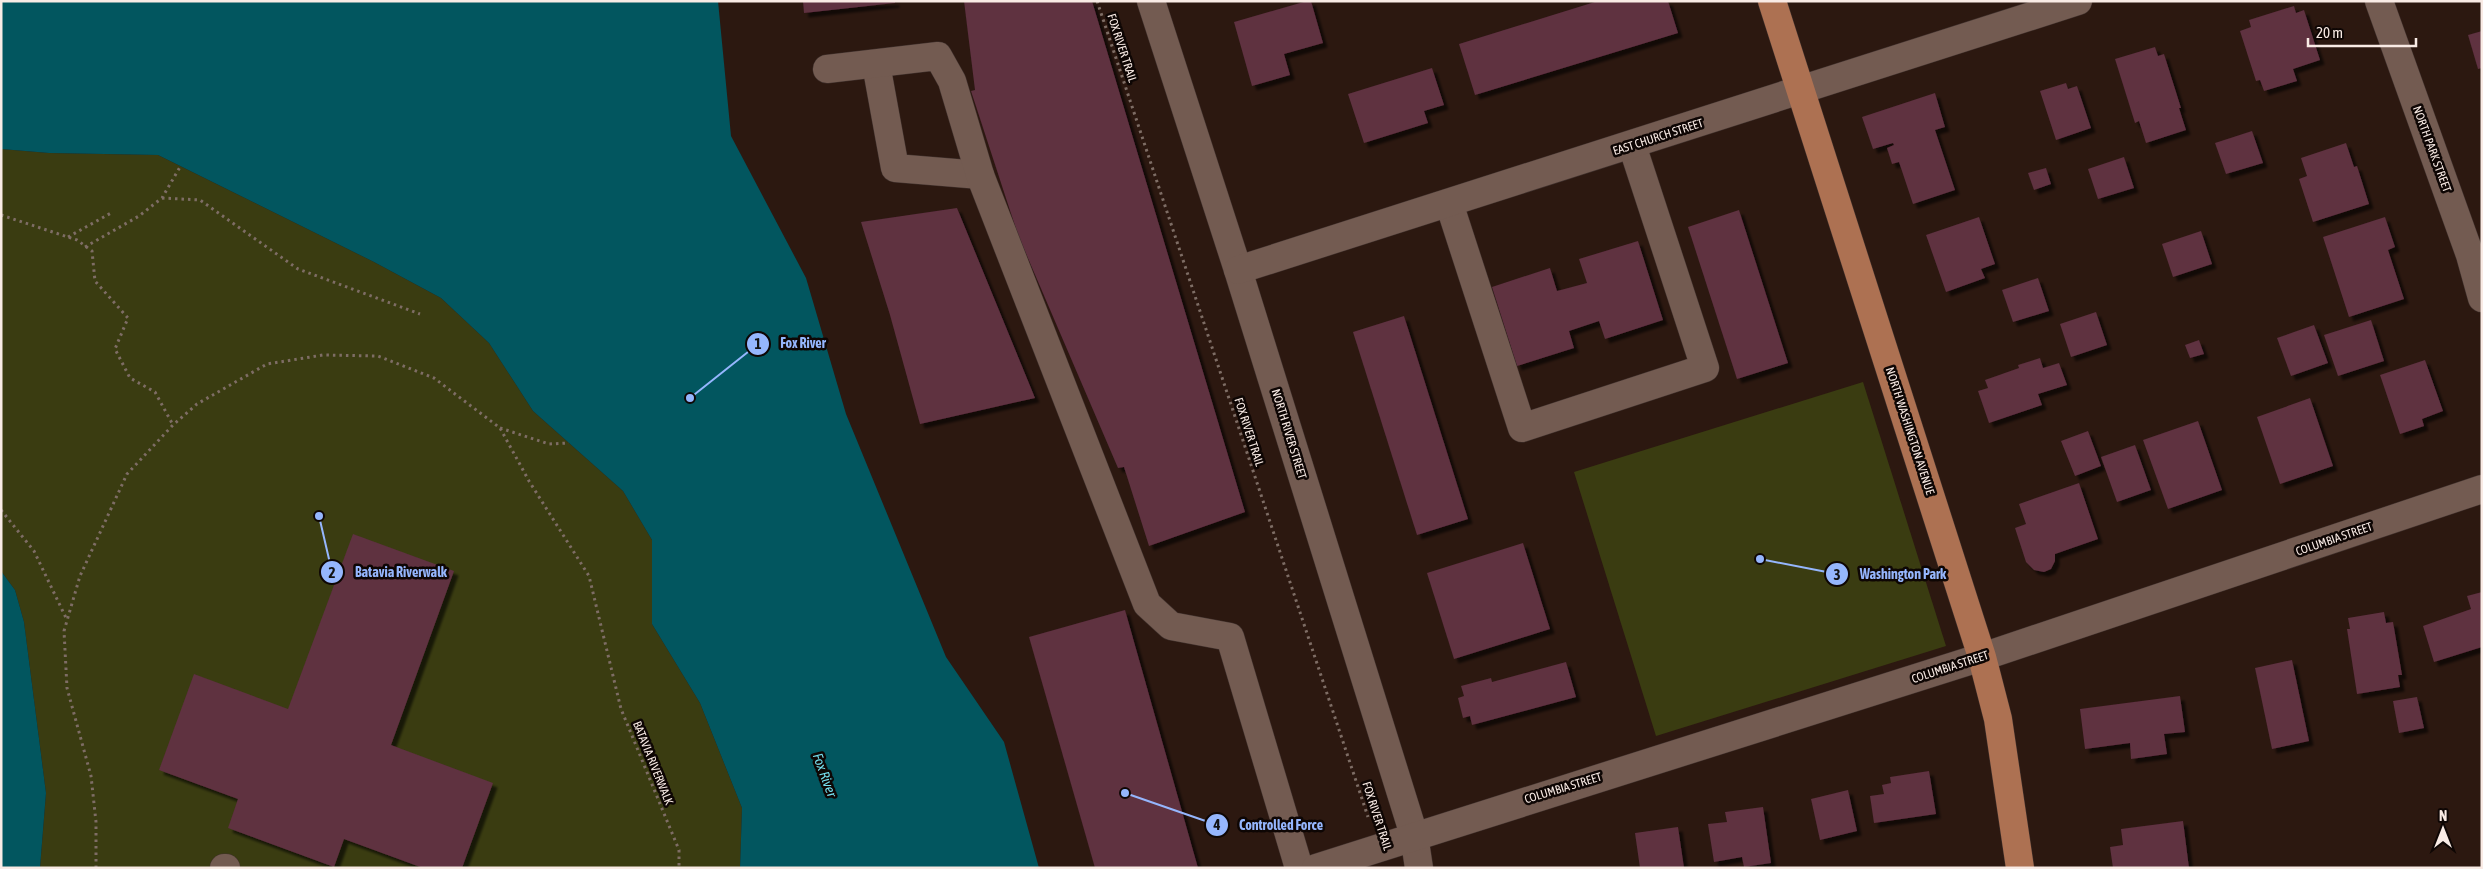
<svg xmlns="http://www.w3.org/2000/svg" width="2483" height="869" font-family="'Asap Condensed',sans-serif">
<style>
.green{fill:#3a3c11}
.water{fill:#02565f}
.building{fill:#5e3041;filter:url(#shadow)}
.lines{fill:none;stroke-linecap:round;stroke-linejoin:round}
.minor-casing{stroke:#41322e;stroke-width:29}
.major-casing{stroke:#41322e;stroke-width:29}
.path{stroke:#7e6d65;stroke-width:3;stroke-dasharray:2.5 4;stroke-linecap:butt}
.minor{stroke:#735b51;stroke-width:28}
.major{stroke:#ad7152;stroke-width:28}
.labels{text-anchor:middle;stroke-width:5;stroke-linejoin:round;paint-order:stroke}
.street-label{font-size:12px;fill:#f9ebe5;stroke:#0e0604}
.water-label{font-size:14px;font-style:italic;fill:#75dfee;stroke:#0e0604}
.leader{fill:none;stroke:#95b6fd;stroke-width:2}
.callout-dot{fill:#95b6fd;stroke:#0e0604;stroke-width:2}
.mark-label{font-size:15px;text-anchor:middle;font-weight:bold;fill:#111}
.callout-label{font-size:14px;text-anchor:middle;font-weight:bold;fill:#95b6fd;stroke:#0e0604;stroke-width:5;stroke-linejoin:round;paint-order:stroke}
</style>
<defs>
<filter id="shadow"><feDropShadow dx="4.5" dy="4.5" stdDeviation="1" flood-color="#0009"/></filter>
</defs>
<rect width="100%" height="100%" fill="#2c1810"/>
<g class="green">
<polygon points="1,149 49,153 158,155 374,262 441,298 489,343 533,411 623,491 652,540 652,624 700,703 742,808 740,868 40,868 46,793 24,622 15,590 1,571"/>
<polygon points="1863,382 1946,646 1656,736 1574,472"/>
</g>
<g class="water">
<polygon points="1,1 718,1 731,136 806,278 846,414 946,657 1004,742 1039,868 740,868 742,808 700,703 652,624 652,540 623,491 533,411 489,343 441,298 374,262 158,155 49,153 1,149"/>
<polygon points="1,571 15,590 24,622 46,793 40,868 1,868"/>
</g>
<g class="building">
<polygon points="803,1 895,1 895,3 804,13"/>
<polygon points="964,1 1092,1 1245,512 1149,546 1124,467 1118,468 1018,235 971,91 975,90"/>
<polygon points="1307,1 1311,1 1323,43 1284,54 1290,75 1252,86 1234,22"/>
<polygon points="1598,1 1668,1 1678,33 1475,95 1459,44"/>
<polygon points="2294,6 2296,13 2304,10 2320,60 2293,69 2297,81 2264,91 2260,80 2256,81 2240,31 2251,27 2249,20"/>
<polygon points="2482,31 2482,68 2478,69 2468,35"/>
<polygon points="2155,47 2158,56 2164,54 2181,108 2179,108 2186,130 2146,143 2139,121 2135,123 2115,59"/>
<polygon points="1432,68 1444,105 1424,111 1428,123 1364,143 1348,94"/>
<polygon points="2066,83 2068,89 2077,86 2091,128 2056,140 2040,91"/>
<polygon points="1935,93 1945,127 1935,130 1955,190 1913,204 1899,162 1892,164 1887,148 1894,145 1893,143 1873,149 1862,117"/>
<polygon points="2252,131 2263,163 2226,174 2215,143"/>
<polygon points="2346,143 2354,167 2357,166 2369,204 2313,222 2299,179 2307,176 2301,158"/>
<polygon points="2124,157 2134,188 2098,199 2088,169"/>
<polygon points="2046,168 2051,184 2034,190 2028,173"/>
<polygon points="957,208 1035,398 920,424 890,315 861,222"/>
<polygon points="1739,210 1788,363 1737,379 1688,227"/>
<polygon points="1979,217 1995,264 1981,269 1985,278 1946,292 1926,235"/>
<polygon points="2385,217 2395,247 2388,250 2404,299 2349,317 2323,237"/>
<polygon points="2201,231 2212,264 2173,277 2162,244"/>
<polygon points="1638,241 1663,320 1605,339 1599,321 1569,331 1574,348 1517,366 1492,287 1550,268 1557,291 1587,283 1579,259"/>
<polygon points="2038,278 2049,311 2013,322 2002,290"/>
<polygon points="2096,312 2107,345 2071,357 2060,324"/>
<polygon points="1404,316 1468,519 1417,535 1353,332"/>
<polygon points="2371,320 2384,361 2338,376 2324,335"/>
<polygon points="2314,325 2328,363 2291,376 2277,338"/>
<polygon points="2199,340 2204,354 2190,358 2185,345"/>
<polygon points="2040,358 2043,368 2059,363 2067,385 2038,394 2042,405 1989,423 1978,391 1988,388 1985,380 2019,368 2018,365"/>
<polygon points="2425,360 2443,411 2422,419 2424,426 2400,434 2380,375"/>
<polygon points="2310,398 2333,466 2280,484 2257,417"/>
<polygon points="2198,421 2222,490 2168,509 2143,440"/>
<polygon points="2088,431 2101,466 2075,476 2061,441"/>
<polygon points="2135,445 2151,490 2117,502 2101,457"/>
<polygon points="2079,483 2098,539 2055,554 2055,561 2051,569 2044,572 2034,570 2026,562 2015,528 2026,524 2019,504"/>
<polygon points="353,534 454,571 391,745 493,783 462,868 423,868 344,839 334,867 228,828 238,799 159,770 194,674 288,709"/>
<polygon points="1523,543 1550,629 1454,659 1427,573"/>
<polygon points="2482,592 2482,647 2434,662 2423,626 2471,609 2467,596"/>
<polygon points="1125,610 1198,868 1095,868 1029,637"/>
<polygon points="2384,612 2386,623 2393,622 2402,675 2398,675 2400,687 2357,694 2347,629 2350,629 2348,618"/>
<polygon points="2292,660 2309,741 2272,749 2255,668"/>
<polygon points="1566,662 1576,697 1472,725 1470,716 1463,718 1458,698 1464,696 1461,686 1491,678 1492,682"/>
<polygon points="2180,696 2185,732 2164,734 2167,754 2131,759 2130,743 2085,749 2080,709"/>
<polygon points="2417,697 2424,728 2399,733 2393,701"/>
<polygon points="1929,771 1936,814 1874,823 1870,796 1884,794 1882,785 1891,783 1890,777"/>
<polygon points="1848,790 1857,831 1820,840 1811,799"/>
<polygon points="1763,807 1771,863 1744,867 1742,857 1714,862 1708,824 1727,822 1725,812"/>
<polygon points="2183,821 2189,868 2113,868 2110,847 2123,845 2121,829"/>
<polygon points="1678,827 1684,868 1640,868 1635,833"/>
</g>
<g class="lines">
<defs>
<g id="minor">
<polyline points="1151,1 1238,270 1414,835 1419,868"/>
<polyline points="2379,1 2470,255 2482,298"/>
<polyline points="876,64 895,168 980,175"/>
<polyline points="827,69 938,56 952,81 980,175 1147,604 1171,626 1230,637 1299,868"/>
<polyline points="1449,203 1522,428 1705,368 1632,145"/>
<polyline points="1238,270 2078,1"/>
<polyline points="224,868 226,868"/>
<polyline points="1316,868 1982,657 2482,489"/>
</g>
<polyline id="major" points="1772,1 1982,657 1998,719 2020,868"/>
</defs>
<use href="#minor" class="minor-casing"/>
<use href="#major" class="major-casing"/>
<g class="path">
<polyline points="1097,1 1368,817"/>
<polyline points="162,198 200,200 298,269 420,314"/>
<polyline points="1,215 77,240 92,251 95,281 128,318 115,349 130,378 155,392 173,425"/>
<polyline points="68,237 111,213"/>
<polyline points="85,247 139,216 162,198 180,167"/>
<polyline points="500,428 549,444 569,443"/>
<polyline points="1,510 34,551 67,620"/>
<polyline points="96,868 96,822 91,776 67,688 64,631 80,576 127,474 173,425 197,404 267,364 323,355 378,356 434,378 500,428 529,481 589,576 621,709 679,850 679,868"/>
</g>
<use href="#minor" class="minor"/>
<use href="#major" class="major"/>
</g>
<g class="labels">
<g class="street-label">
<text transform="translate(1122 48) rotate(72)" y="4">FOX RIVER TRAIL</text>
<text transform="translate(1658 137) rotate(-18)" y="4">EAST CHURCH STREET</text>
<text transform="translate(2432 149) rotate(70)" y="4">NORTH PARK STREET</text>
<text transform="translate(1910 431) rotate(72)" y="4">NORTH WASHINGTON AVENUE</text>
<text transform="translate(1249 432) rotate(72)" y="4">FOX RIVER TRAIL</text>
<text transform="translate(1289 434) rotate(73)" y="4">NORTH RIVER STREET</text>
<text transform="translate(2334 539) rotate(-19)" y="4">COLUMBIA STREET</text>
<text transform="translate(1950 667) rotate(-18)" y="4">COLUMBIA STREET</text>
<text transform="translate(653 763) rotate(68)" y="4">BATAVIA RIVERWALK</text>
<text transform="translate(1563 788) rotate(-17)" y="4">COLUMBIA STREET</text>
<text transform="translate(1377 816) rotate(72)" y="4">FOX RIVER TRAIL</text>
</g>
<g class="water-label">
<text transform="translate(825 775) rotate(70)" y="5">Fox River</text>
</g>
</g>
<path class="leader" d="M690 398L758 344M319 516L332 572M1760 559L1837 574M1125 793L1217 825"/>
<g class="callout-dot">
<circle cx="690" cy="398" r="5"/>
<circle cx="319" cy="516" r="5"/>
<circle cx="1760" cy="559" r="5"/>
<circle cx="1125" cy="793" r="5"/>
<circle cx="758" cy="344" r="12"/>
<circle cx="332" cy="572" r="12"/>
<circle cx="1837" cy="574" r="12"/>
<circle cx="1217" cy="825" r="12"/>
</g>
<g class="mark-label">
<text x="758" y="349">1</text>
<text x="332" y="578">2</text>
<text x="1837" y="580">3</text>
<text x="1217" y="830">4</text>
</g>
<g class="callout-label">
<text x="803" y="348">Fox River</text>
<text x="401" y="577">Batavia Riverwalk</text>
<text x="1903" y="579">Washington Park</text>
<text x="1281" y="830">Controlled Force</text>
</g>
<rect width="2483" height="869" fill="none" stroke="#f9ebe5" stroke-width="5"/>
<g transform="translate(2443 829)" stroke="#0e0604" stroke-width="4" paint-order="stroke">
<path d="M0-4L9 19L0 12L-9 19Z" fill="#f9ebe5"/>
<text y="-8" font-size="14" font-weight="bold" text-anchor="middle" fill="#f9ebe5">N</text>
</g>
<path d="M2308 38v8h108v-8" fill="none" stroke="#f9ebe5" stroke-width="2.5"/>
<text x="2316" y="38" font-size="15" fill="#f9ebe5" stroke="#0e0604" stroke-width="4" paint-order="stroke">20 m</text>
</svg>
